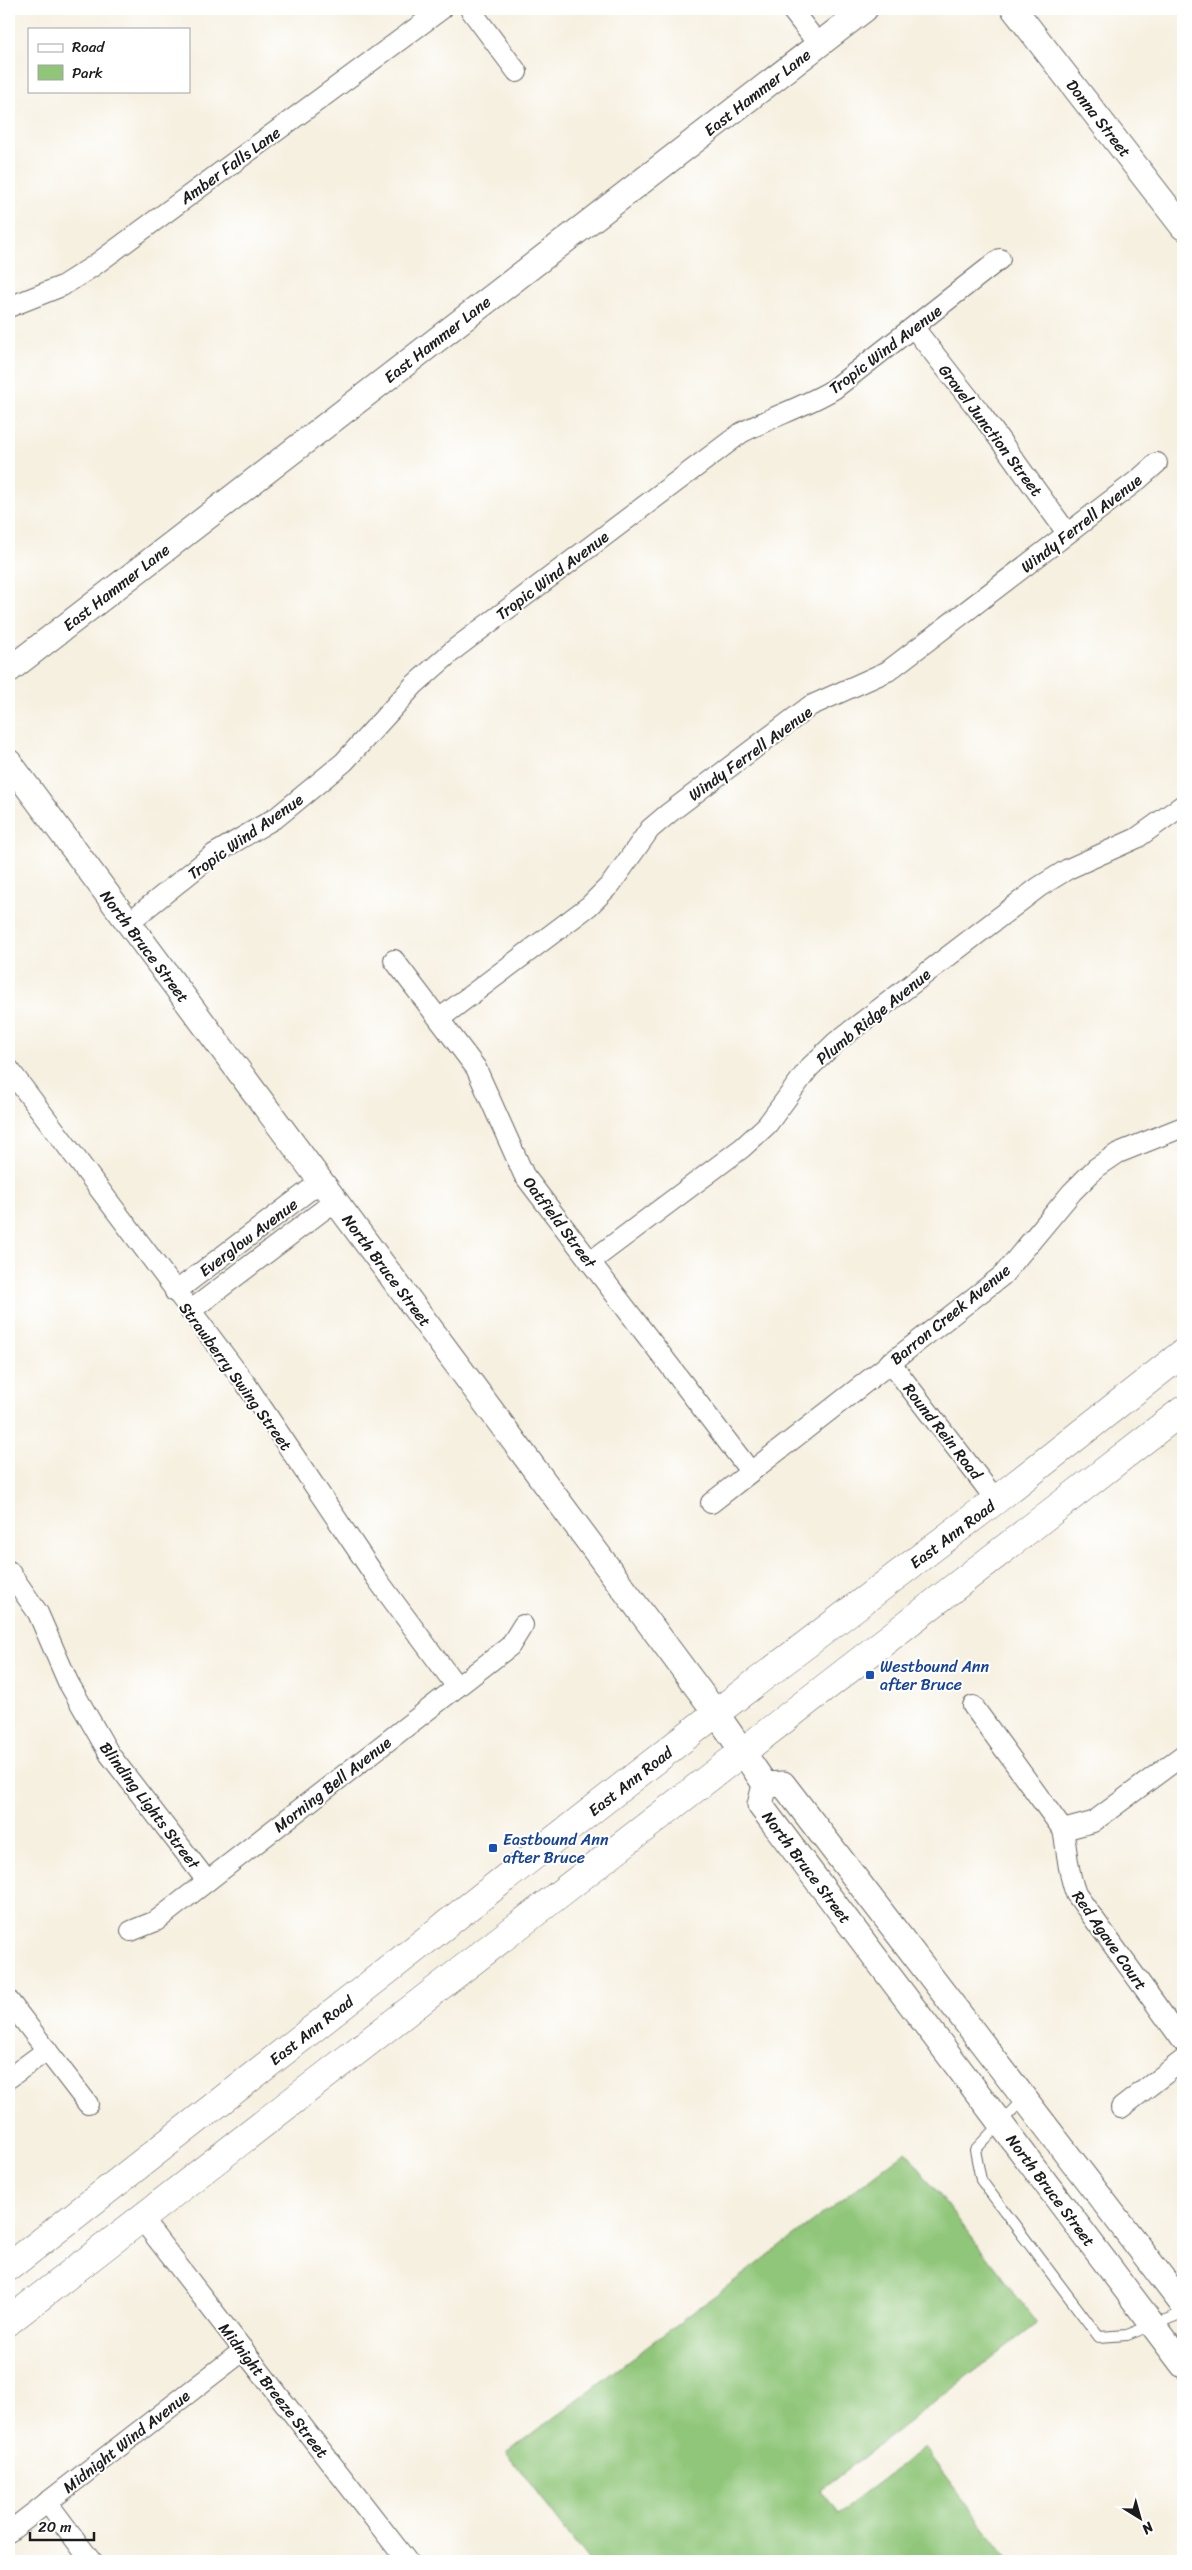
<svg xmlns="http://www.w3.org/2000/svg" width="1192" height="2570" font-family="Sriracha,sans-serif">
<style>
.green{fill:#90c679;stroke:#56714a}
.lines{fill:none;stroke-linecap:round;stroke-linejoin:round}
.service-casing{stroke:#686661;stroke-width:12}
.minor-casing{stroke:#686661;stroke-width:22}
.tertiary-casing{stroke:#686661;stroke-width:27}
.secondary-casing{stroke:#686661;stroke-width:29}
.service{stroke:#fff;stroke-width:10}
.minor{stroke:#fff;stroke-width:20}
.tertiary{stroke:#fff;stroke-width:25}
.secondary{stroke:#fff;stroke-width:28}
.transit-dot{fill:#1a4fb4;stroke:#fff;stroke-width:2}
.labels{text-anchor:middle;stroke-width:4;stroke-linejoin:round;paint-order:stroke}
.street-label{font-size:16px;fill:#1c1c1c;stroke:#fff}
.transit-label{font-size:16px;fill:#164399;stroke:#fff;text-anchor:start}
</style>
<rect width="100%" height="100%" fill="#fff"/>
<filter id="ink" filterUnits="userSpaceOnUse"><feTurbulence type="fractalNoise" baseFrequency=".02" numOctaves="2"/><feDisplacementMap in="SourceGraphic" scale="10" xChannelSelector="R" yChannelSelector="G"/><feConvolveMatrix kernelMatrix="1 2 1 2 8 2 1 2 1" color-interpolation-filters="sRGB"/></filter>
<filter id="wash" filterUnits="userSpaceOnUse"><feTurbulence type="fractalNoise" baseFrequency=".0096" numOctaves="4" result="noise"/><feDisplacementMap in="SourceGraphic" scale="20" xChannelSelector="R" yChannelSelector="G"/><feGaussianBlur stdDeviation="1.12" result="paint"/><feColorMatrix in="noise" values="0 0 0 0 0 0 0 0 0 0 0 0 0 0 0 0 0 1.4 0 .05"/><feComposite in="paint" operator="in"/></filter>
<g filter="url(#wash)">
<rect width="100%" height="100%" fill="#f6f0e0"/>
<polygon class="green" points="906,2151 1037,2323 821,2490 838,2513 924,2448 1010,2561 589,2561 507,2453"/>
</g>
<g filter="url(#ink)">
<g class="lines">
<defs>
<polyline id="service" points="1024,2098 975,2150 981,2180 1099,2337 1127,2335 1183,2313"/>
<g id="minor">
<polyline points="470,9 517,72"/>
<polyline points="791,9 818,44"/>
<polyline points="9,307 62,286 92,267 442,9"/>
<polyline points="914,328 979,411 1067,533"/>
<path d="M128,923l86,-69 63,-37 67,-55 70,-77 42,-37 285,-215c30,-16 63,-26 93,-44l166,-130"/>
<polyline points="394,960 476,1068 524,1175 750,1471"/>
<polyline points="439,1019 589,906 611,884 650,829 669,813 810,706 888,671 1139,479 1157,463"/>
<polyline points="9,1069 246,1384 377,1579 457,1687"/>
<polyline points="590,1262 742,1148 767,1125 809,1068 836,1042 1039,887 1068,869 1137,838 1183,805"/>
<polyline points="175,1292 320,1182"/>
<polyline points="190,1311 335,1201"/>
<polyline points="890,1362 996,1500"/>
<polyline points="711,1503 1003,1275 1072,1192 1096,1168 1118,1153 1183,1127"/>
<polyline points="9,1571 38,1613 68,1682 110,1755 207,1881"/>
<path d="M973,1706l90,124c5,24 4,41 13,64l107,148"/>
<polyline points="1063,1830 1093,1822 1183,1755"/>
<polyline points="131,1931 156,1921 510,1646 523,1625"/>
<polyline points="9,2001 88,2104"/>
<polyline points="9,2078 47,2050"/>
<polyline points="1121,2108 1183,2060"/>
<polyline points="141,2218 407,2561"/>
<polyline points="47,2502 91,2561"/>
<polyline points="9,2532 244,2350"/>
</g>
<g id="tertiary">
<polyline points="1014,9 1183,227"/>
<polyline points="9,670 865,9"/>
<polyline points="9,762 716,1713 762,1780"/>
<polyline points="1183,2305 783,1784 765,1785 760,1805 1183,2365"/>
</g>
<g id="secondary">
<polyline points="9,2267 716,1713 996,1500 1183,1353"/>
<polyline points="9,2321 1183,1410"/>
</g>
</defs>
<use href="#service" class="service-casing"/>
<use href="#minor" class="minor-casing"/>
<use href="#tertiary" class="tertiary-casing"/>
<use href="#secondary" class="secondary-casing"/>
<use href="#service" class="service"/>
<use href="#minor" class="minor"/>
<use href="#tertiary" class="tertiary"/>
<use href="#secondary" class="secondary"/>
</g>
</g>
<g class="transit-dot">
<rect x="865" y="1670" width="10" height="10" rx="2.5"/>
<rect x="488" y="1843" width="10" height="10" rx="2.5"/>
</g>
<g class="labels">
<g class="street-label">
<text transform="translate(757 92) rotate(-38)" y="6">East Hammer Lane</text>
<text transform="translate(1099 118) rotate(52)" y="6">Donna Street</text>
<text transform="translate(230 165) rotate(-36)" y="6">Amber Falls Lane</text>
<text transform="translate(437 339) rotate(-38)" y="6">East Hammer Lane</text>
<text transform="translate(885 349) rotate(-37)" y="6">Tropic Wind Avenue</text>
<text transform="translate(991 430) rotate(53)" y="6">Gravel Junction Street</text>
<text transform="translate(1081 523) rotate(-38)" y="6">Windy Ferrell Avenue</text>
<text transform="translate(552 575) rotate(-37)" y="6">Tropic Wind Avenue</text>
<text transform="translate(116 587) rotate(-38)" y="6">East Hammer Lane</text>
<text transform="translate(750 753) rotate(-36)" y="6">Windy Ferrell Avenue</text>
<text transform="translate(245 836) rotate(-35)" y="6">Tropic Wind Avenue</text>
<text transform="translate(145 946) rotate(53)" y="6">North Bruce Street</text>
<text transform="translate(873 1016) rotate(-39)" y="6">Plumb Ridge Avenue</text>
<text transform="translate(560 1222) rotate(53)" y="6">Oatfield Street</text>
<text transform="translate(248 1237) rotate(-37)" y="6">Everglow Avenue</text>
<text transform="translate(387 1270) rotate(53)" y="6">North Bruce Street</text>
<text transform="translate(950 1314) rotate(-39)" y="6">Barron Creek Avenue</text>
<text transform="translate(236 1376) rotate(54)" y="6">Strawberry Swing Street</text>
<text transform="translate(943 1431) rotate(52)" y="6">Round Rein Road</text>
<text transform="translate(952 1534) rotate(-37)" y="6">East Ann Road</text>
<text transform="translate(630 1781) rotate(-38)" y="6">East Ann Road</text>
<text transform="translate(332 1784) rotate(-38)" y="6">Morning Bell Avenue</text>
<text transform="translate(150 1805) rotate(53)" y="6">Blinding Lights Street</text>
<text transform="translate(807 1867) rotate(53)" y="6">North Bruce Street</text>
<text transform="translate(1110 1940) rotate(55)" y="6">Red Agave Court</text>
<text transform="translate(311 2030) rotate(-38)" y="6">East Ann Road</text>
<text transform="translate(1051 2190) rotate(53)" y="6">North Bruce Street</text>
<text transform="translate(274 2390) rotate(52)" y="6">Midnight Breeze Street</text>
<text transform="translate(126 2441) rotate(-38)" y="6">Midnight Wind Avenue</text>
</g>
<g class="transit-label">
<text x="880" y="1672">Westbound Ann<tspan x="880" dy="18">after Bruce</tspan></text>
<text x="503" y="1845">Eastbound Ann<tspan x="503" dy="18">after Bruce</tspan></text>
</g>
</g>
<rect width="1192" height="2570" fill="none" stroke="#fff" stroke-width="30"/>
<rect x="28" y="28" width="162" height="65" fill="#ffffff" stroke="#a4a4a4"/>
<rect x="38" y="44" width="25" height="8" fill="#ffffff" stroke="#a4a4a4"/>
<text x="72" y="52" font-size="15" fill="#1c1c1c">Road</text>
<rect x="38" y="65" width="25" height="15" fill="#90c679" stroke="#a4a4a4"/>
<text x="72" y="78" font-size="15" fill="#1c1c1c">Park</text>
<g transform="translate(1140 2518) rotate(143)" stroke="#ffffff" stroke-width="4" paint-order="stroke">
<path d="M0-4L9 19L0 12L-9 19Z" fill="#1c1c1c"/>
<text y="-8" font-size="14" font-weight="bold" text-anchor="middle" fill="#1c1c1c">N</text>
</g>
<path d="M30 2532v8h64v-8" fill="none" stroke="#1c1c1c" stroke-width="2.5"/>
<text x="38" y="2532" font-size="15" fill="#1c1c1c" stroke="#ffffff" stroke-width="4" paint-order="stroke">20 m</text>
</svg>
